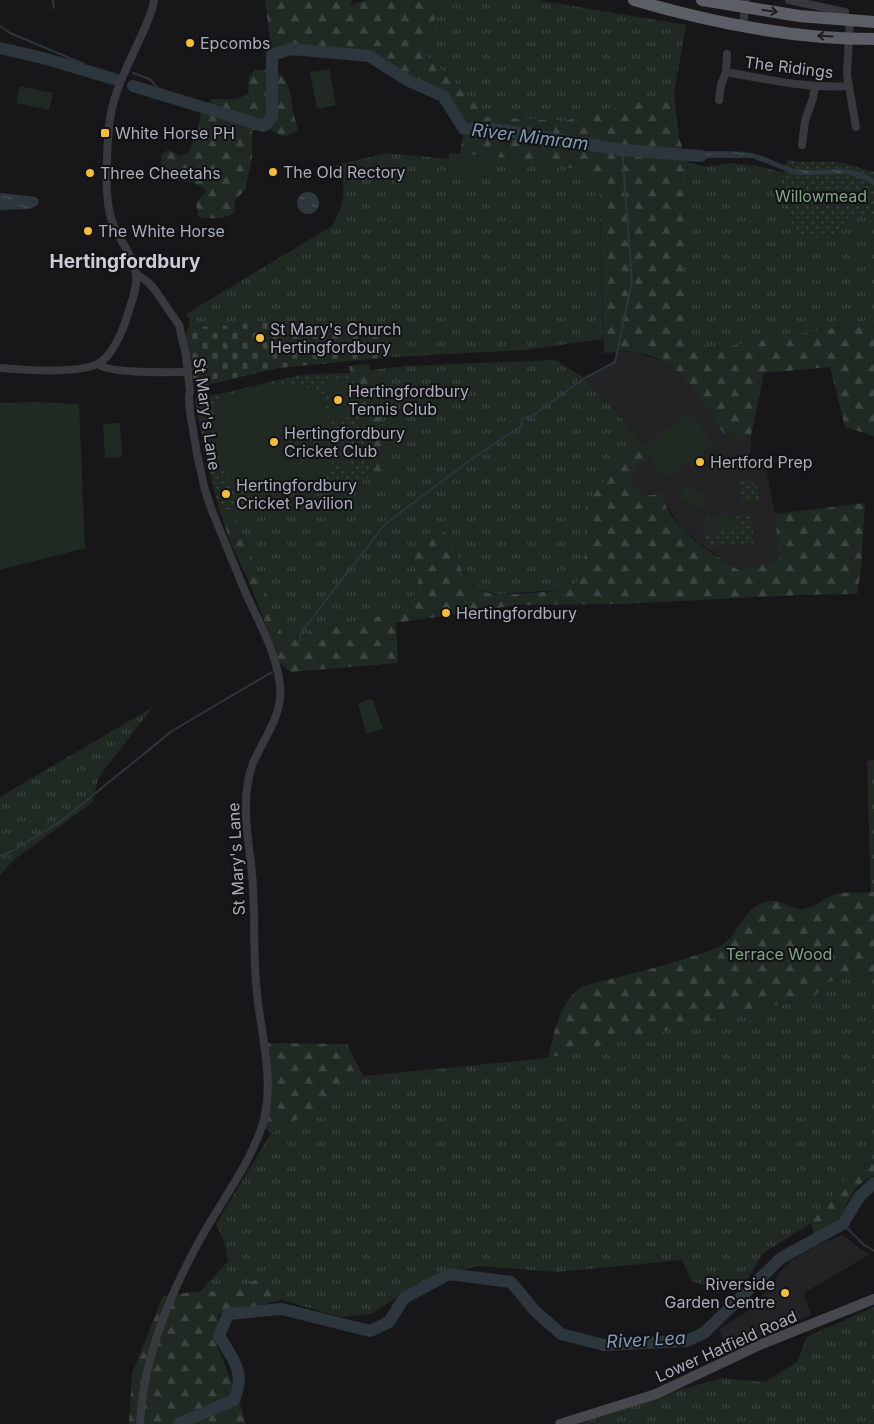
<svg xmlns="http://www.w3.org/2000/svg" width="874" height="1424" font-family="Inter,sans-serif">
<style>
.built{fill:#232326}
.grass{fill:url(#grass-tufts)}
.forest{fill:url(#forest-firs)}
.cemetery{fill:url(#cemetery-stones)}
.park{fill:url(#park-dots)}
.garden{fill:#212923}
.water{fill:url(#water-ripples)}
.lines{fill:none;stroke-linecap:round;stroke-linejoin:round}
.stream{stroke:#2d353d;stroke-width:2}
.river{stroke:#2d353d;stroke-width:12}
.minor{stroke:#38393e;stroke-width:8}
.secondary{stroke:#46484e;stroke-width:10}
.trunk{stroke:#5c5e66;stroke-width:12}
.oneway{stroke:#1d1d20}
.poi-dot{fill:#f2bd37;stroke:#121214;stroke-width:2}
.labels{text-anchor:middle;stroke-width:4;stroke-linejoin:round;paint-order:stroke}
.poi-label{font-size:16px;fill:#a9adb9;stroke:#121214;text-anchor:start}
.street-label{font-size:16px;fill:#a9adb9;stroke:#121214}
.park-label{font-size:16px;fill:#81a485;stroke:#121214}
.water-label{font-size:18px;font-style:italic;fill:#8199b4;stroke:#121214}
.quarter-label{font-size:19px;font-weight:bold;fill:#cacdd5;stroke:#121214}
</style>
<defs>
<pattern id="grass-tufts" width="24" height="20" patternUnits="userSpaceOnUse" patternTransform="scale(1.25)"><rect width="24" height="20" fill="#212923"/><path d="M3 7l-1-3M5 7V3M7 7l1-3M15 17l-1-3M17 17v-4M19 17l1-3" fill="none" stroke="#3e4541"/></pattern>
<pattern id="forest-firs" width="22" height="20" patternUnits="userSpaceOnUse" patternTransform="scale(1.25)"><rect width="22" height="20" fill="#212923"/><path d="M5 1l3.5 6h-7zM16 11l3.5 6h-7z" fill="#3e4541"/></pattern>
<pattern id="cemetery-stones" width="16" height="16" patternUnits="userSpaceOnUse" patternTransform="scale(1.25)"><rect width="16" height="16" fill="#212923"/><path d="M2 7V4a2 2 0 0 1 4 0v3zM10 15v-3a2 2 0 0 1 4 0v3z" fill="#3e4541"/></pattern>
<pattern id="park-dots" width="8" height="8" patternUnits="userSpaceOnUse" patternTransform="scale(1.25)"><rect width="8" height="8" fill="#212923"/><path d="M2 2h.1M6 6h.1" fill="none" stroke="#3e4541" stroke-width="1.8" stroke-linecap="round"/></pattern>
<pattern id="water-ripples" width="26" height="14" patternUnits="userSpaceOnUse" patternTransform="scale(1.25)"><rect width="26" height="14" fill="#2d353d"/><path d="M2 4q2-2 4 0t4 0M15 11q2-2 4 0t4 0" fill="none" stroke="#495057"/></pattern>
</defs>
<rect width="100%" height="100%" fill="#171719"/>
<g class="built">
<polygon points="617,352 634,352 662,361 676,370 690,384 726,434 731,437 751,436 751,446 749,458 766,469 775,514 779,560 738,570 706,548 681,528 664,501 638,493 635,490 633,479 636,471 639,466 650,458 618,413 585,378 615,362"/>
<polygon points="842,1235 869,1255 804,1293 811,1315 728,1351 719,1329 743,1315 766,1292 780,1272 792,1260 818,1245"/>
</g>
<g class="grass">
<polygon points="434,0 538,0 686,25 674,93 563,121 486,117 474,101 426,55 439,2"/>
<path d="M388,153l61,6 -2,12 41,6 3,-21 108,15 4,168 -78,11 -133,7 -6,-31 -43,4 -27,-1 -32,-2 -30,-5 -19,3 -46,2 1,-7 -4,-6 146,-88c12,-20 17,-40 3,-61z"/>
<path d="M688,162l18,5 27,-4 29,4 23,6 3,42 44,22c12,-14 22,-29 42,-21v105l-162,28 -23,-14 -6,-58z"/>
<polygon points="555,360 585,378 618,413 641,444 599,487 586,505 584,573 571,589 499,594 478,590 465,577 459,562 453,540 412,554 413,564 419,577 415,594 397,612 284,639 232,507 391,474 370,370 408,366"/>
<polygon points="153,707 98,778 92,803 16,858 0,875 0,797"/>
<polygon points="874,760 874,892 871,893 867,761"/>
<polygon points="874,973 874,1162 864,1164 811,1223 761,1255 748,1279 719,1291 692,1281 682,1260 557,1272 480,1266 447,1272 399,1296 371,1314 341,1317 282,1300 261,1277 231,1295 201,1291 228,1261 224,1241 216,1224 271,1133 326,1104 363,1076 548,1058 814,996 830,981"/>
<polygon points="874,1307 874,1424 579,1424 672,1392 722,1378 765,1382 797,1362 807,1337"/>
</g>
<g class="forest">
<path d="M265,0h87l-2,5 16,-5h68l5,2 -13,53 48,46 12,16 77,4 111,-28 5,45 9,24 -5,115 6,58 23,14 162,-28v115l-29,-9 -15,-60 -66,6 -13,63c-7,-1 -17,3 -23,0 -8,-4 -13,-17 -18,-24 -19,-28 -40,-56 -76,-60 -9,-1 -20,0 -30,1l-5,-181 -108,-16 -31,-2 4,-25 -21,-33 -33,-14 -41,-26 -78,-7 -19,6z"/>
<path d="M255,70h20c16,12 15,22 18,40 1,6 3,13 5,20l-14,7 -14,-7h-18v28l-7,32 -11,11 1,1v10c-10,8 -22,6 -34,6l-3,-2 -2,-14 9,-9v-4l-11,-6 -28,-4 -5,-12v-12l7,-5 13,6 8,-4c2,-7 6,-13 8,-19 5,-18 0,-20 15,-34 13,0 26,3 36,-6l1,-16z"/>
<polygon points="369,364 391,474 371,479 349,366"/>
<path d="M641,444l10,14c-5,3 -10,6 -13,10 -14,21 4,32 23,25 10,37 47,57 77,77l41,-10 -4,-46 90,-11 -4,67 -4,24 -57,1 -178,9 -106,1 -120,18 2,40 -107,9 -14,-10 -4,-18 -23,-60 -19,-40 -12,-35 13,-2 52,132 113,-27 18,-18 4,-16 -6,-14 -1,-10 3,-6 26,-17c16,8 13,17 18,32 3,10 10,23 20,27 19,9 70,1 92,-1l13,-16 2,-68 13,-18z"/>
<path d="M874,892v81l-44,8 -16,15 -266,62c6,-24 12,-59 35,-72 36,-10 72,-17 107,-29 10,-3 20,-6 29,-10 20,-11 23,-38 46,-45 16,-5 26,9 40,7 11,-2 20,-12 31,-15 12,-3 26,0 38,-2z"/>
<polygon points="268,1043 347,1044 363,1076 326,1104 271,1133 265,1128 271,1094"/>
<path d="M874,1162v14c-28,12 -23,30 -39,47 -6,6 -14,8 -21,11l-3,-11c19,-21 34,-55 63,-61z"/>
<polygon points="261,1277 282,1300 219,1314 215,1341 238,1397 246,1424 129,1424 132,1374 163,1296 201,1291 231,1292"/>
</g>
<path class="cemetery" d="M254,322c11,0 21,3 31,5 34,4 68,2 101,-1l6,31 -113,11c-28,5 -55,15 -84,19l-10,-51 4,-9 46,-2z"/>
<g class="park">
<path d="M788,160c15,3 29,1 44,2 15,0 28,7 42,10v44c-20,-8 -30,7 -42,21 -52,6 -44,-27 -47,-66v-6z"/>
<path d="M351,373l20,106 -152,30 -15,-60 -9,-51c34,-4 68,-16 102,-22 17,-3 36,-2 54,-3z"/>
<polygon points="752,480 752,483 757,483 759,499 741,501 739,481"/>
<polygon points="751,513 754,543 707,547 704,518"/>
</g>
<g class="garden">
<polygon points="329,69 336,105 317,109 310,72"/>
<polygon points="20,86 53,93 49,110 16,103"/>
<polygon points="449,153 491,156 489,177 447,171"/>
<polygon points="343,380 350,416 333,420 326,383"/>
<path d="M261,385c17,0 40,-3 56,7 8,6 9,18 11,27 4,16 9,38 1,53 -2,5 -9,9 -14,11 -13,5 -56,13 -68,10 -5,0 -10,-4 -14,-6 -12,-19 -31,-68 -11,-86 10,-10 25,-12 39,-16z"/>
<polygon points="34,402 79,404 85,548 0,570 0,403"/>
<polygon points="691,413 714,446 665,479 642,446"/>
<polygon points="120,423 122,457 105,458 103,424"/>
<polygon points="347,435 351,469 343,470 338,436"/>
<polygon points="688,484 708,496 700,510 679,497"/>
<polygon points="736,515 738,530 708,534 706,519"/>
<polygon points="369,699 373,700 383,729 366,734 358,704"/>
</g>
<g class="water">
<path d="M683,151c23,1 47,-1 69,2 18,4 34,16 51,17 25,2 48,-7 71,9v7l-8,-6 -19,-6 -51,1 -44,-17h-66z"/>
<circle cx="308" cy="203" r="11"/>
<polygon points="2,193 35,197 39,200 38,205 30,209 0,210 0,194"/>
</g>
<g class="lines">
<g class="stream">
<polyline points="53,0 54,8"/>
<polyline points="0,26 10,33 84,64"/>
<polyline points="133,73 150,79 164,96"/>
<polyline points="299,642 302,631 385,524 469,461 521,426 522,418 532,416 585,378 615,362 632,281 622,150"/>
<polyline points="0,856 12,851 60,822 172,731 272,672"/>
<polyline points="843,1224 863,1244 874,1251"/>
</g>
<g class="river">
<polyline points="0,48 43,58 114,79"/>
<polyline points="133,86 264,126 272,117 272,55 291,49 369,56 407,80 443,96 464,129 495,129 622,150 701,156"/>
<path d="M178,1424l56,-24c12,-28 -1,-41 -15,-64l9,-22 54,-5 88,22 19,-9 15,-24 45,-24 62,8 24,29 26,23 43,11 82,-4 18,-8 77,-75 62,-34 16,-27 15,-14"/>
</g>
<g class="minor">
<polyline points="789,0 845,12"/>
<polyline points="850,20 847,75 856,127"/>
<polyline points="743,26 746,0"/>
<path d="M726,72c41,7 81,17 122,14"/>
<polyline points="719,100 721,85 726,72 727,54"/>
<polyline points="802,145 805,121 813,98 815,86"/>
<path d="M136,274l12,8 7,8 24,35 7,30 4,36 -1,6 1,15 7,42 8,36 7,21c12,28 23,57 35,85 13,28 30,59 33,90 3,29 -16,52 -27,77 -5,14 -7,28 -7,42 -1,28 6,55 7,82 2,36 0,71 4,106 4,42 18,88 6,130 -12,38 -37,72 -57,106 -34,59 -63,126 -66,195"/>
<path d="M98,364c10,10 73,8 90,8"/>
<path d="M0,368c23,2 82,7 101,-6 13,-10 21,-30 26,-45 4,-14 11,-30 9,-44 -4,-22 -22,-38 -26,-59 -6,-25 -3,-61 -1,-87 3,-37 23,-68 37,-102 3,-8 7,-16 8,-25"/>
</g>
<polyline class="secondary" points="560,1424 656,1394 762,1344 874,1299"/>
<g class="trunk">
<path d="M634,0c78,23 159,39 240,39"/>
<polyline points="702,0 799,16 874,22"/>
</g>
</g>
<defs><path id="oneway-shaft" d="M-6 0H5M1.5-3L5.5 0L1.5 3" fill="none" stroke-width="1.6" stroke-linecap="round" stroke-linejoin="round" transform="scale(1.25)"/></defs>
<g class="oneway">
<use href="#oneway-shaft" transform="translate(770 11) rotate(8)"/>
<use href="#oneway-shaft" transform="translate(825 36) rotate(-176)"/>
</g>
<g class="poi-dot">
<circle cx="190" cy="43" r="5"/>
<rect x="100" y="128" width="10" height="10" rx="2.5"/>
<circle cx="273" cy="172" r="5"/>
<circle cx="90" cy="173" r="5"/>
<circle cx="88" cy="231" r="5"/>
<circle cx="260" cy="338" r="5"/>
<circle cx="338" cy="400" r="5"/>
<circle cx="274" cy="442" r="5"/>
<circle cx="700" cy="462" r="5"/>
<circle cx="226" cy="494" r="5"/>
<circle cx="446" cy="613" r="5"/>
<circle cx="785" cy="1293" r="5"/>
</g>
<g class="labels">
<g class="poi-label">
<text x="200" y="49">Epcombs</text>
<text x="115" y="139">White Horse PH</text>
<text x="283" y="178">The Old Rectory</text>
<text x="100" y="179">Three Cheetahs</text>
<text x="98" y="237">The White Horse</text>
<text x="270" y="335">St Mary's Church<tspan x="270" dy="18">Hertingfordbury</tspan></text>
<text x="348" y="397">Hertingfordbury<tspan x="348" dy="18">Tennis Club</tspan></text>
<text x="284" y="439">Hertingfordbury<tspan x="284" dy="18">Cricket Club</tspan></text>
<text x="710" y="468">Hertford Prep</text>
<text x="236" y="491">Hertingfordbury<tspan x="236" dy="18">Cricket Pavilion</tspan></text>
<text x="456" y="619">Hertingfordbury</text>
<text x="775" y="1290" text-anchor="end">Riverside<tspan x="775" dy="18">Garden Centre</tspan></text>
</g>
<g class="street-label">
<text transform="translate(789 67) rotate(7)" y="6">The Ridings</text>
<text transform="translate(207 414) rotate(82)" y="6">St Mary's Lane</text>
<text transform="translate(236 859) rotate(-93)" y="6">St Mary's Lane</text>
<text transform="translate(726 1346) rotate(-24)" y="6">Lower Hatfield Road</text>
</g>
<g class="park-label">
<text x="821" y="202">Willowmead</text>
<text x="779" y="960">Terrace Wood</text>
</g>
<g class="water-label">
<text transform="translate(530 137) rotate(7)" y="6">River Mimram</text>
<text transform="translate(646 1340) rotate(-3)" y="6">River Lea</text>
</g>
<g class="quarter-label">
<text x="125" y="268">Hertingfordbury</text>
</g>
</g>
</svg>
